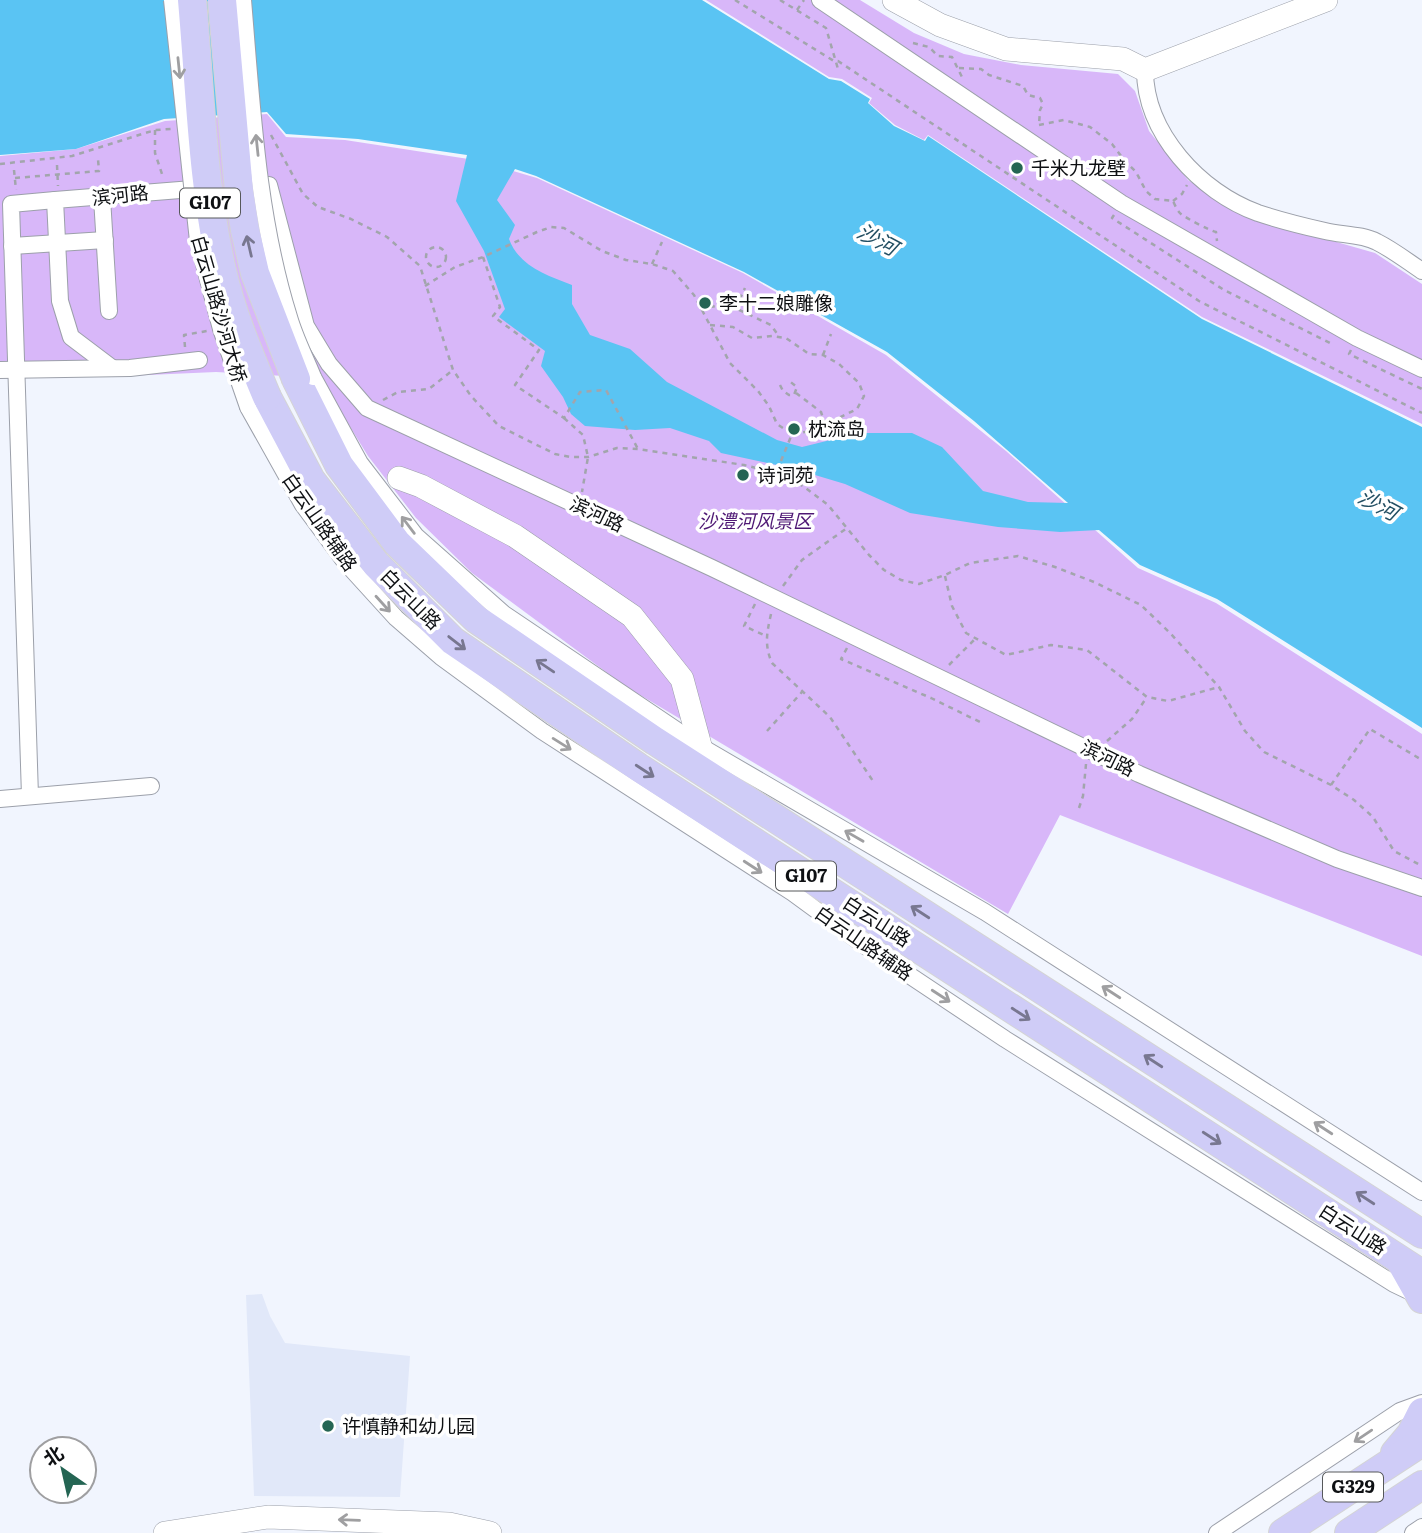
<svg xmlns="http://www.w3.org/2000/svg" width="1422" height="1533" font-family="Literata,'Noto Sans SC',serif">
<style>
.built{fill:#e1e8f9}
.green{fill:#d8b7f9}
.water{fill:#5ac4f3;fill-rule:evenodd}
.lines{fill:none;stroke-linecap:round;stroke-linejoin:round}
.street-casing{stroke:#9ca0aa;stroke-width:18}
.secondary-casing{stroke:#9ca0aa;stroke-width:24}
.highway-casing{stroke:#d4d4d5;stroke-width:30}
.path{stroke:#a2a5ac;stroke-width:2.5;stroke-dasharray:5 5;stroke-linecap:butt}
.street{stroke:#fff;stroke-width:16}
.secondary{stroke:#fff;stroke-width:23}
.highway{stroke:#cfccf7;stroke-width:28}
.street-bridge-casing{stroke:#9ca0aa;stroke-width:18;stroke-linecap:butt}
.highway-bridge-casing{stroke:#d4d4d5;stroke-width:30;stroke-linecap:butt}
.street-bridge{stroke:#fff;stroke-width:16}
.highway-bridge{stroke:#cfccf7;stroke-width:28}
.oneway{stroke:#9f9fa1}
.oneway2{stroke:#787790}
.poi-dot{fill:#246553;stroke:#fff;stroke-width:2.5}
.labels{text-anchor:middle;stroke-width:7;stroke-linejoin:round;paint-order:stroke}
.shield{fill:#fff;stroke:#56585a;stroke-width:2}
.shield-label{font-size:18px;font-weight:bold;fill:#0e1013}
.poi-label{font-size:19px;fill:#0e1013;stroke:#fff;text-anchor:start}
.street-label{font-size:19px;fill:#0e1013;stroke:#fff}
.park-label{font-size:19px;font-style:italic;fill:#4e1874;stroke:#fff}
.water-label{font-size:21px;font-style:italic;fill:#234f63;stroke:#fff}
</style>
<rect width="100%" height="100%" fill="#f1f5fe"/>
<polygon class="built" points="262,1294 270,1316 285,1343 410,1356 400,1497 254,1496 246,1295"/>
<g class="green">
<polygon points="706,0 860,0 914,33 964,54 1021,65 1118,74 1135,91 1149,131 1188,180 1242,215 1375,253 1422,284 1422,424 1202,317 928,135 924,140 895,125 869,103 872,98 842,79 829,77"/>
<polygon points="267,114 286,137 345,140 475,160 537,178 743,273 886,355 1006,451 1138,568 1216,603 1422,734 1422,956 1060,815 1008,914 625,686 472,573 416,518 368,456 320,378 216,372 125,376 0,377 0,156 76,149 165,121"/>
</g>
<path class="water" d="M0,0h702l127,79 12,2 29,18 -2,4 26,23 31,15 3,-5 274,183 220,108v301l-205,-129 -77,-34 -41,-35 -39,2 -62,-5 -88,-14 -65,-29 -50,-15 -74,-16 -12,-12 -39,-13 -35,2 -50,-4 -14,-12 -8,-17 -22,-31 4,-15 -46,-34 6,-8 -21,-58 -28,-50 11,-46 -109,-16 -72,-5 -19,-22 -103,7 -88,30 -76,6zM515,169l21,7 208,96 143,80 87,69 94,82 -40,-1 -45,-11 -41,-44 -30,-14h-53l-57,14 -25,-7 -110,-58 -37,-33 -40,-14 -18,-31v-19c-26,-10 -53,-19 -63,-46l6,-14 -18,-25z"/>
<g class="lines">
<defs>
<g id="street">
<polyline points="820,0 1121,203 1357,338 1422,369"/>
<path d="M1145,70c0,63 55,122 113,143 21,7 45,13 67,18 16,4 37,3 52,11 16,8 30,19 45,29"/>
<polyline points="249,186 269,185 306,326 329,364 367,408 712,568 1139,774 1337,859 1422,888"/>
<polyline points="102,198 109,311"/>
<polyline points="12,246 105,240"/>
<polyline points="112,368 71,337 60,301 55,200 205,188"/>
<polyline points="0,370 130,368 199,360"/>
<polyline points="313,377 360,463 416,536 504,614 700,746 985,912 1422,1192"/>
<polyline points="248,407 303,505 345,562 396,618 441,657 542,731 793,893 864,945 1005,1039 1394,1284 1417,1295"/>
<polyline points="30,796 11,204 55,200"/>
<polyline points="0,799 151,786"/>
<polyline points="1217,1533 1400,1411 1422,1403"/>
<polyline points="1413,1533 1422,1527"/>
</g>
<g id="secondary">
<polyline points="894,0 940,25 1006,49 1123,59 1145,70 1326,0"/>
<polyline points="399,478 421,486 515,536 632,616 682,679 708,775"/>
<polyline points="165,1533 268,1517 449,1524 490,1533"/>
</g>
<g id="highway">
<polyline points="296,379 339,465 397,543 476,619 655,741 1422,1234"/>
<polyline points="267,397 311,480 376,564 453,641 638,767 1422,1274"/>
<polyline points="1401,1262 1422,1299"/>
<polyline points="1395,1453 1411,1434 1422,1412"/>
<polyline points="1283,1533 1422,1442"/>
<polyline points="1349,1533 1422,1485"/>
</g>
</defs>
<use href="#street" class="street-casing"/>
<use href="#secondary" class="secondary-casing"/>
<use href="#highway" class="highway-casing"/>
<g class="path">
<polyline points="735,0 834,61 838,61 1199,301 1422,413"/>
<polyline points="780,0 826,28 838,69"/>
<polyline points="797,10 804,0"/>
<polyline points="913,43 929,47 938,56 952,57 962,77"/>
<polyline points="959,68 981,69 989,75 1023,86 1028,95 1040,98 1043,104 1040,110 1039,125"/>
<path d="M1039,125l25,-5 26,7 22,17 12,16 12,12 10,19 9,8 18,2c1,2 4,9 6,11 2,4 32,19 37,20l1,9"/>
<polyline points="155,130 155,153 163,177"/>
<polyline points="271,135 303,194 318,207 351,219 387,237 420,266 453,370 471,396 499,426 555,454 570,457 588,457 617,448 638,449 744,465 776,473 803,486 828,505 869,555 884,570 901,580 919,584 945,575 970,563 1018,556 1055,567 1094,582 1141,605 1171,634 1219,687 1245,731 1264,752 1331,785 1354,800 1373,817 1394,851 1422,866"/>
<polyline points="0,164 72,156 155,130 171,129"/>
<polyline points="57,165 58,186"/>
<polyline points="14,170 16,190"/>
<polyline points="15,178 99,171 98,159"/>
<polyline points="1173,201 1182,194 1187,185"/>
<polyline points="1114,215 1112,218 1224,290 1332,344 1333,342"/>
<circle cx="436" cy="257" r="10"/>
<polyline points="483,257 500,307 493,316 539,350 515,385 564,418 580,392 606,390 638,449"/>
<polyline points="652,264 662,242"/>
<polyline points="425,286 455,267 483,257 537,232 551,227 564,228 602,251 626,260 652,264 673,271 694,295 730,363 758,391 769,406 777,424 792,434 776,473"/>
<polyline points="735,308 745,288"/>
<polyline points="700,309 721,305 735,308 771,325 778,335"/>
<polyline points="710,325 733,327 752,338 772,336 786,338 809,354 823,355 839,364 859,383 864,396 857,409 812,431 792,434"/>
<polyline points="185,347 184,335 207,331"/>
<polyline points="1351,350 1349,354 1422,389"/>
<polyline points="823,355 831,334"/>
<polyline points="780,385 783,391 789,395 794,395 797,387 788,380"/>
<polyline points="796,393 821,412 825,424"/>
<polyline points="383,400 398,392 429,389 453,370"/>
<polyline points="564,418 583,435 588,457 582,492"/>
<polyline points="945,576 952,606 966,633 1006,655 1051,645 1087,650 1147,697 1168,701 1219,687"/>
<polyline points="783,586 802,560 847,528"/>
<polyline points="755,604 744,626 766,636"/>
<path d="M771,614c-4,18 -7,31 1,49l58,54 43,64"/>
<polyline points="847,648 841,659 931,698 980,722"/>
<polyline points="949,665 974,640"/>
<polyline points="767,731 802,692"/>
<polyline points="1107,741 1132,719 1147,697"/>
<polyline points="1331,785 1370,729 1422,760"/>
<polyline points="1079,808 1083,796 1086,764"/>
</g>
<use href="#street" class="street"/>
<use href="#secondary" class="secondary"/>
<use href="#highway" class="highway"/>
<defs>
<g id="street-bridge">
<polyline points="172,0 198,241 221,329 248,407"/>
<path d="M243,0c9,106 14,215 46,317 6,21 16,40 24,60"/>
</g>
<g id="highway-bridge">
<path d="M192,0c8,90 10,183 30,271 10,44 28,85 45,126"/>
<polyline points="222,0 239,191 245,230 255,273 296,379"/>
</g>
</defs>
<use href="#street-bridge" class="street-bridge-casing"/>
<use href="#highway-bridge" class="highway-bridge-casing"/>
<use href="#street-bridge" class="street-bridge"/>
<use href="#highway-bridge" class="highway-bridge"/>
</g>
<defs><path id="oneway-shaft" d="M-6 0H5M1.5-3L5.5 0L1.5 3" fill="none" stroke-width="1.6" stroke-linecap="round" stroke-linejoin="round" transform="scale(1.75)"/></defs>
<g class="oneway">
<use href="#oneway-shaft" transform="translate(179 68) rotate(84)"/>
<use href="#oneway-shaft" transform="translate(257 145) rotate(-96)"/>
<use href="#oneway-shaft" transform="translate(408 525) rotate(-127)"/>
<use href="#oneway-shaft" transform="translate(383 604) rotate(48)"/>
<use href="#oneway-shaft" transform="translate(562 744) rotate(32)"/>
<use href="#oneway-shaft" transform="translate(854 836) rotate(-150)"/>
<use href="#oneway-shaft" transform="translate(753 867) rotate(33)"/>
<use href="#oneway-shaft" transform="translate(1111 992) rotate(-147)"/>
<use href="#oneway-shaft" transform="translate(941 996) rotate(33)"/>
<use href="#oneway-shaft" transform="translate(1323 1128) rotate(-147)"/>
<use href="#oneway-shaft" transform="translate(1363 1436) rotate(146)"/>
<use href="#oneway-shaft" transform="translate(349 1520) rotate(-178)"/>
</g>
<g class="oneway2">
<use href="#oneway-shaft" transform="translate(249 246) rotate(-103)"/>
<use href="#oneway-shaft" transform="translate(457 643) rotate(38)"/>
<use href="#oneway-shaft" transform="translate(545 666) rotate(-146)"/>
<use href="#oneway-shaft" transform="translate(645 771) rotate(33)"/>
<use href="#oneway-shaft" transform="translate(920 912) rotate(-147)"/>
<use href="#oneway-shaft" transform="translate(1021 1014) rotate(33)"/>
<use href="#oneway-shaft" transform="translate(1153 1061) rotate(-147)"/>
<use href="#oneway-shaft" transform="translate(1212 1138) rotate(33)"/>
<use href="#oneway-shaft" transform="translate(1365 1198) rotate(-147)"/>
</g>
<g class="poi-dot">
<circle cx="1017" cy="168" r="7"/>
<circle cx="705" cy="303" r="7"/>
<circle cx="794" cy="429" r="7"/>
<circle cx="743" cy="475" r="7"/>
<circle cx="328" cy="1426" r="7"/>
</g>
<g class="labels">
<g class="shield">
<rect x="180" y="188.5" width="60" height="29" rx="5"/>
<rect x="776" y="861.5" width="60" height="29" rx="5"/>
<rect x="1323" y="1472.5" width="60" height="29" rx="5"/>
</g>
<g class="shield-label">
<text x="210" y="209">G107</text>
<text x="806" y="882">G107</text>
<text x="1353" y="1493">G329</text>
</g>
<g class="poi-label">
<text x="1031" y="175">千米九龙壁</text>
<text x="719" y="310">李十二娘雕像</text>
<text x="808" y="436">枕流岛</text>
<text x="757" y="482">诗词苑</text>
<text x="342" y="1433">许慎静和幼儿园</text>
</g>
<g class="street-label">
<text transform="translate(120 195) rotate(-6)" y="7">滨河路</text>
<text transform="translate(219 309) rotate(74)" y="7">白云山路沙河大桥</text>
<text transform="translate(597 514) rotate(25)" y="7">滨河路</text>
<text transform="translate(320 522) rotate(55)" y="7">白云山路辅路</text>
<text transform="translate(411 599) rotate(45)" y="7">白云山路</text>
<text transform="translate(1108 758) rotate(26)" y="7">滨河路</text>
<text transform="translate(877 921) rotate(33)" y="7">白云山路</text>
<text transform="translate(864 943) rotate(35)" y="7">白云山路辅路</text>
<text transform="translate(1353 1229) rotate(33)" y="7">白云山路</text>
</g>
<g class="park-label">
<text x="755" y="528">沙澧河风景区</text>
</g>
<g class="water-label">
<text transform="translate(877 240) rotate(28)" y="7">沙河</text>
<text transform="translate(1378 505) rotate(28)" y="7">沙河</text>
</g>
</g>
<g transform="translate(63 1470) rotate(326)"><circle r="33" fill="#ffffff" stroke="#9f9fa1" stroke-width="2"/>
<path d="M0-5L12 26L0 18L-12 26Z" fill="#246553"/>
<text y="-10" font-size="19" font-weight="bold" text-anchor="middle" fill="#0e1013">北</text>
</g>
</svg>
